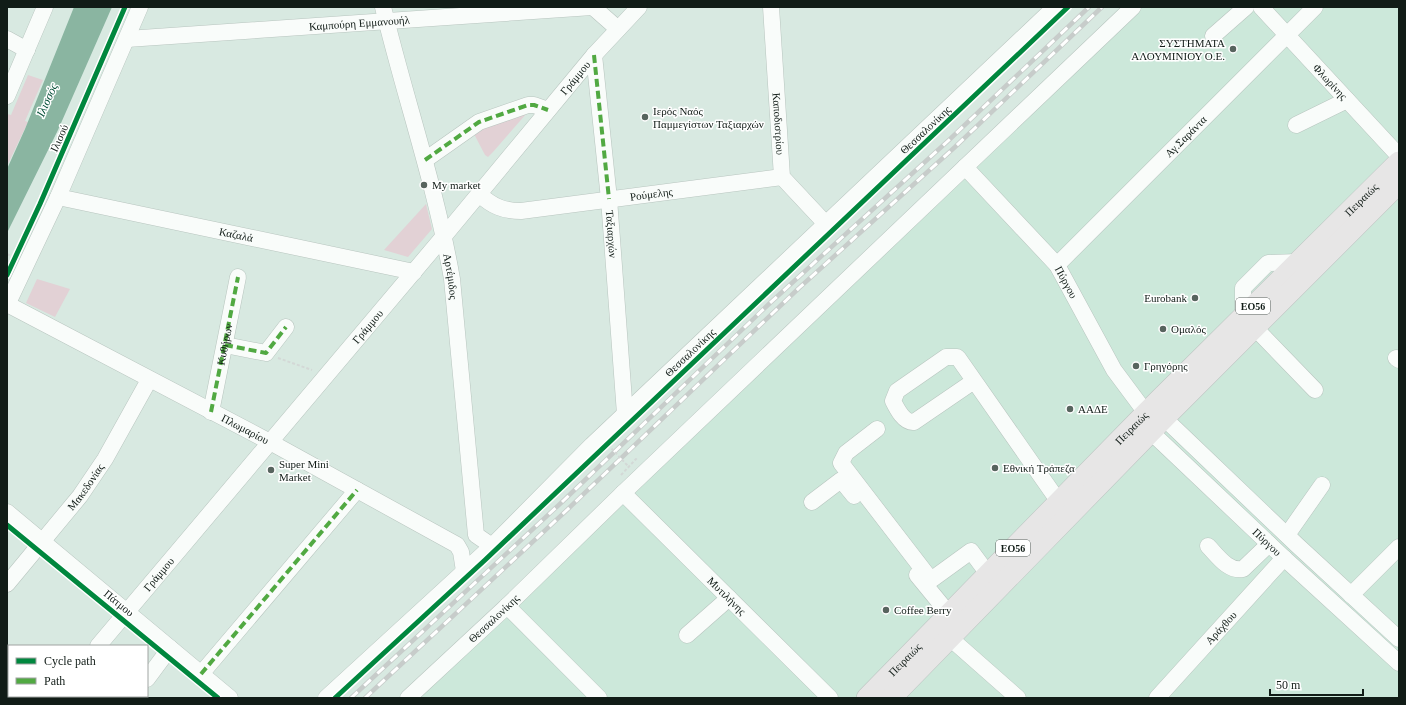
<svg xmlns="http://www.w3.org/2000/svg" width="1406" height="705" font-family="Georgia,serif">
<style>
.built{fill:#cce8da}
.green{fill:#e2d1d5}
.water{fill:#8ab5a1}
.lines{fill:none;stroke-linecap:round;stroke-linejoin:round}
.minor-casing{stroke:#b8c5bf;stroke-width:17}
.major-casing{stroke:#bdc5c2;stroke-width:22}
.path{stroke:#d3d8d6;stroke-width:2;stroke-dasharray:3 2;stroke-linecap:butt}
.minor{stroke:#f9fcfa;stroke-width:16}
.major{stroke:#e7e6e6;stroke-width:21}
.rail-casing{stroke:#c7ccca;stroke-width:4.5}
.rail{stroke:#fff;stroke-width:3;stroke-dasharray:9;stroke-linecap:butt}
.path-bridge{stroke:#d3d8d6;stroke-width:2;stroke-dasharray:3 2;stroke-linecap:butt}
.quiet{stroke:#51a942;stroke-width:4;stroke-dasharray:8 4;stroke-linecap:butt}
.cycleway-casing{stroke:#fff;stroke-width:8}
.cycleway{stroke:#00873e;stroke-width:5}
.poi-dot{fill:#57645e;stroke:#fff;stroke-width:1.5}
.labels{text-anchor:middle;stroke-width:3;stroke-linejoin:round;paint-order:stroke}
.shield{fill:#fff;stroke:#58605d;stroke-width:1}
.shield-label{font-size:10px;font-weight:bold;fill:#111c17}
.street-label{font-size:11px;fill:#111c17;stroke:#fff}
.poi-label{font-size:11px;fill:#111c17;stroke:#fff;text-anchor:start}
.water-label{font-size:12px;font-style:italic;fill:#065038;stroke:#fff}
</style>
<rect width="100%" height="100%" fill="#d8e9e1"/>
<polygon class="built" points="1141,7 1399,7 1399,698 407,698"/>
<g class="green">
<polygon points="28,75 43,80 25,121 28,122 7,166 7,114 11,115"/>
<polygon points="527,113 493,152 488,157 485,155 473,132"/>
<polygon points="426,204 432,229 408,257 384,250"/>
<polygon points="37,279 70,289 55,317 26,303"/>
</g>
<polygon class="water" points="74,7 112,7 58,130 7,233 7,169 25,129"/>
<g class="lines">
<defs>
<g id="minor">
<path id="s1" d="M383,7c22,91 53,180 69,272l24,256 16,11"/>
<polyline points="593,7 618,29"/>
<path id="s2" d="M771,7l11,170 44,47"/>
<path id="s3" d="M1261,7l138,149"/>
<polyline points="1213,36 1246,7"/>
<polyline points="7,39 27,50"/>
<path id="s4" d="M127,39l465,-32"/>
<path id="s5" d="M594,55l15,144 16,215"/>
<polyline points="7,96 45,7"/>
<polyline points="1296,125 1347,100"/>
<polyline points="425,160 479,122 528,105 534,105 548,110"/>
<path id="s6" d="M965,167l92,98 57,105 32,43 5,19 133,126 115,105"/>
<path id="s7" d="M479,194c13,12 24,17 42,17l261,-34"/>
<path id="s8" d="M58,197l356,75"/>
<path id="s9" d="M1057,265l258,-258"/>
<path id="s10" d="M7,304l263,138 187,103 4,7 3,19"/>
<polyline points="7,305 58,197 140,7"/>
<polyline points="1243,316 1243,288 1268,263 1298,262"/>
<polyline points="1255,328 1315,390"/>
<polyline points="225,345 266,353 286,327"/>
<polyline points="1396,358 1399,360"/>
<path d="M974,381l-60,41c-10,1 -17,-13 -21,-21l4,-10 49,-34h11l2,2 100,143"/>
<path id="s11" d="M211,412l27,-135"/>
<polyline points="1153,415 1164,418 1297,545 1399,639"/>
<polyline points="877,429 846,453 841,463 931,580 971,551 988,574"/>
<path id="s12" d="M623,493l207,205"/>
<polyline points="812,502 841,480 854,496"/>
<polyline points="7,512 230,698"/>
<polyline points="1287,535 1322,485"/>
<path d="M1208,546c9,9 20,26 35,23l26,-25"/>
<polyline points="917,575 949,614"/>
<path id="s13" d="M7,584l73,-88 25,-37 44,-79"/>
<polyline points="1351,595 1399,547"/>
<polyline points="507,606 599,698"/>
<polyline points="687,635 729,598"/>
<polyline points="950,638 1018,698"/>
<path id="s14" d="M98,646l346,-410 150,-181 45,-48"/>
<polyline points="201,674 357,490"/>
<polyline points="147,679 170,648"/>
<polyline points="52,698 54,696"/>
<polyline points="134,698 135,696"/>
<path id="s15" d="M326,698l166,-152 100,-101 463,-438"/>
<path id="s16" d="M408,698l99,-92 116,-113 510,-486"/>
<path id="s17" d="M1157,698l127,-140"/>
</g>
<g id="major">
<path id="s18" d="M867,698l279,-285 253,-251"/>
<polyline points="891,698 1168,414 1399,183"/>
</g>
</defs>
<use href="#minor" class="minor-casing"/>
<use href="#major" class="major-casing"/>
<g class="path">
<polyline points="7,254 15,258"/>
<polyline points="278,358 312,370"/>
<polyline points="621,475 636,459 638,461"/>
</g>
<use href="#minor" class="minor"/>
<use href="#major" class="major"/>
<defs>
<g id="rail">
<polyline points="351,698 562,502 770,303 949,140 1089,7"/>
<polyline points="365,698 568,509 799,288 955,147 1102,7"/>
</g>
</defs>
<use href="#rail" class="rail-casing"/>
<use href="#rail" class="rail"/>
<polyline class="path-bridge" points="608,445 628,466"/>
<g class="quiet">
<polyline points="594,55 609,199"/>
<polyline points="425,160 479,122 528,105 534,105 548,110"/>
<polyline points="225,345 266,353 286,327"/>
<polyline points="211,412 238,277"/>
<polyline points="201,674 357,490"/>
</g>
<defs>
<g id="cycleway">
<polyline points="7,275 40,204 125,7"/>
<polyline points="7,525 218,698"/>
<polyline points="335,698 485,560 1068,7"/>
</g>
</defs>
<use href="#cycleway" class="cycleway-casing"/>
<use href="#cycleway" class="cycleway"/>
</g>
<g class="poi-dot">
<circle cx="1233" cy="49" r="4"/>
<circle cx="645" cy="117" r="4"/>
<circle cx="424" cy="185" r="4"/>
<circle cx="1195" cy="298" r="4"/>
<circle cx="1163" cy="329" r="4"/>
<circle cx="1136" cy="366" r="4"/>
<circle cx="1070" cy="409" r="4"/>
<circle cx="995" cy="468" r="4"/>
<circle cx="271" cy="470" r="4"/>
<circle cx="886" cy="610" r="4"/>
</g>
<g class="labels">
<g class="shield">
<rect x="1236" y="298" width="34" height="16" rx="3"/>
<rect x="996" y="540" width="34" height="16" rx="3"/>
</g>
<g class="shield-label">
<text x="1253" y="310">ΕΟ56</text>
<text x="1013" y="552">ΕΟ56</text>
</g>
<g class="street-label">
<text dy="4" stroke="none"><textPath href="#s4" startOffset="233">Καμπούρη Εμμανουήλ</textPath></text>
<text dy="4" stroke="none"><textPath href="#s14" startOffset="742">Γράμμου</textPath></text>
<text dy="4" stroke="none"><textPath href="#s3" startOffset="102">Φλωρίνης</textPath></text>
<text dy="4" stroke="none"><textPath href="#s2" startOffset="117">Καποδιστρίου</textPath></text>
<text dy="4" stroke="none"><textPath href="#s15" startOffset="826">Θεσσαλονίκης</textPath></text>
<text dy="4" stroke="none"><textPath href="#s9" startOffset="182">Αγ.Σαράντα</textPath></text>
<text transform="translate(59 138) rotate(-66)" y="4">Ιλισού</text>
<text dy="4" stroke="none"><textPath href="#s7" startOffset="178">Ρούμελης</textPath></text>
<text dy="4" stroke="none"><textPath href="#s18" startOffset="702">Πειραιώς</textPath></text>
<text dy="4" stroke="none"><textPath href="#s8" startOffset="182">Καζαλά</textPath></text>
<text dy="4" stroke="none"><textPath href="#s5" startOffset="180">Ταξιαρχών</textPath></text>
<text dy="4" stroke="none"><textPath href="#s1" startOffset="278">Αρτέμιδος</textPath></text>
<text dy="4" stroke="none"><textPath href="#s6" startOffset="154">Πύργου</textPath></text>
<text dy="4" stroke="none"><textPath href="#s14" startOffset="418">Γράμμου</textPath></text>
<text dy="4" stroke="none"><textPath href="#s11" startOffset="69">Κυθήρων</textPath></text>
<text dy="4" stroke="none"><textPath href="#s15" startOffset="502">Θεσσαλονίκης</textPath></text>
<text dy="4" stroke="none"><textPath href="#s18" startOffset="378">Πειραιώς</textPath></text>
<text dy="4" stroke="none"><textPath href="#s10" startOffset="269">Πλωμαρίου</textPath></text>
<text dy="4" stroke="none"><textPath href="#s13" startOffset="125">Μακεδονίας</textPath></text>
<text dy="4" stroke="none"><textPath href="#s6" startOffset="487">Πύργου</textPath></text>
<text dy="4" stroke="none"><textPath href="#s14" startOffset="94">Γράμμου</textPath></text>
<text dy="4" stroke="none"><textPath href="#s12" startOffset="146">Μυτιλήνης</textPath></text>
<text transform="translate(119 603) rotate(39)" y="4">Πάτμου</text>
<text dy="4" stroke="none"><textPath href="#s16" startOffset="117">Θεσσαλονίκης</textPath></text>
<text dy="4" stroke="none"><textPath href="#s17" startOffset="95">Αράχθου</textPath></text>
<text dy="4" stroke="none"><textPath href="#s18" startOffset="54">Πειραιώς</textPath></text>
</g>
<g class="poi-label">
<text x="1225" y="47" text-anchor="end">ΣΥΣΤΗΜΑΤΑ<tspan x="1225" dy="13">ΑΛΟΥΜΙΝΙΟΥ Ο.Ε.</tspan></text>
<text x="653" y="115">Ιερός Ναός<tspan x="653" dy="13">Παμμεγίστων Ταξιαρχών</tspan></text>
<text x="432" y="189">My market</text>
<text x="1187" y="302" text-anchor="end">Eurobank</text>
<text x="1171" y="333">Ομαλός</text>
<text x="1144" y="370">Γρηγόρης</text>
<text x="1078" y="413">ΑΑΔΕ</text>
<text x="279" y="468">Super Mini<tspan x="279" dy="13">Market</tspan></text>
<text x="1003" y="472">Εθνική Τράπεζα</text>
<text x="894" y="614">Coffee Berry</text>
</g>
<g class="water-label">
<text transform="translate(47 100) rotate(-66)" y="4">Ιλισσός</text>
</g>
</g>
<rect width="1406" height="705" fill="none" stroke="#111c17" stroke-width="16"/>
<rect x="8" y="645" width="140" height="52" fill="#ffffff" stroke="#a0a4a2"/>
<rect x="16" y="658" width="20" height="6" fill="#00873e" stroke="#a0a4a2"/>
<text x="44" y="665" font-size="12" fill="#111c17">Cycle path</text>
<rect x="16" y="678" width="20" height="6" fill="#51a942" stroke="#a0a4a2"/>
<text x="44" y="685" font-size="12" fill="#111c17">Path</text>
<path d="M1270 689v6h93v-6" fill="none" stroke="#111c17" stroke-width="2"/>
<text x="1276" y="689" font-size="12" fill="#111c17" stroke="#ffffff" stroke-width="3" paint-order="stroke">50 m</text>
</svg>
